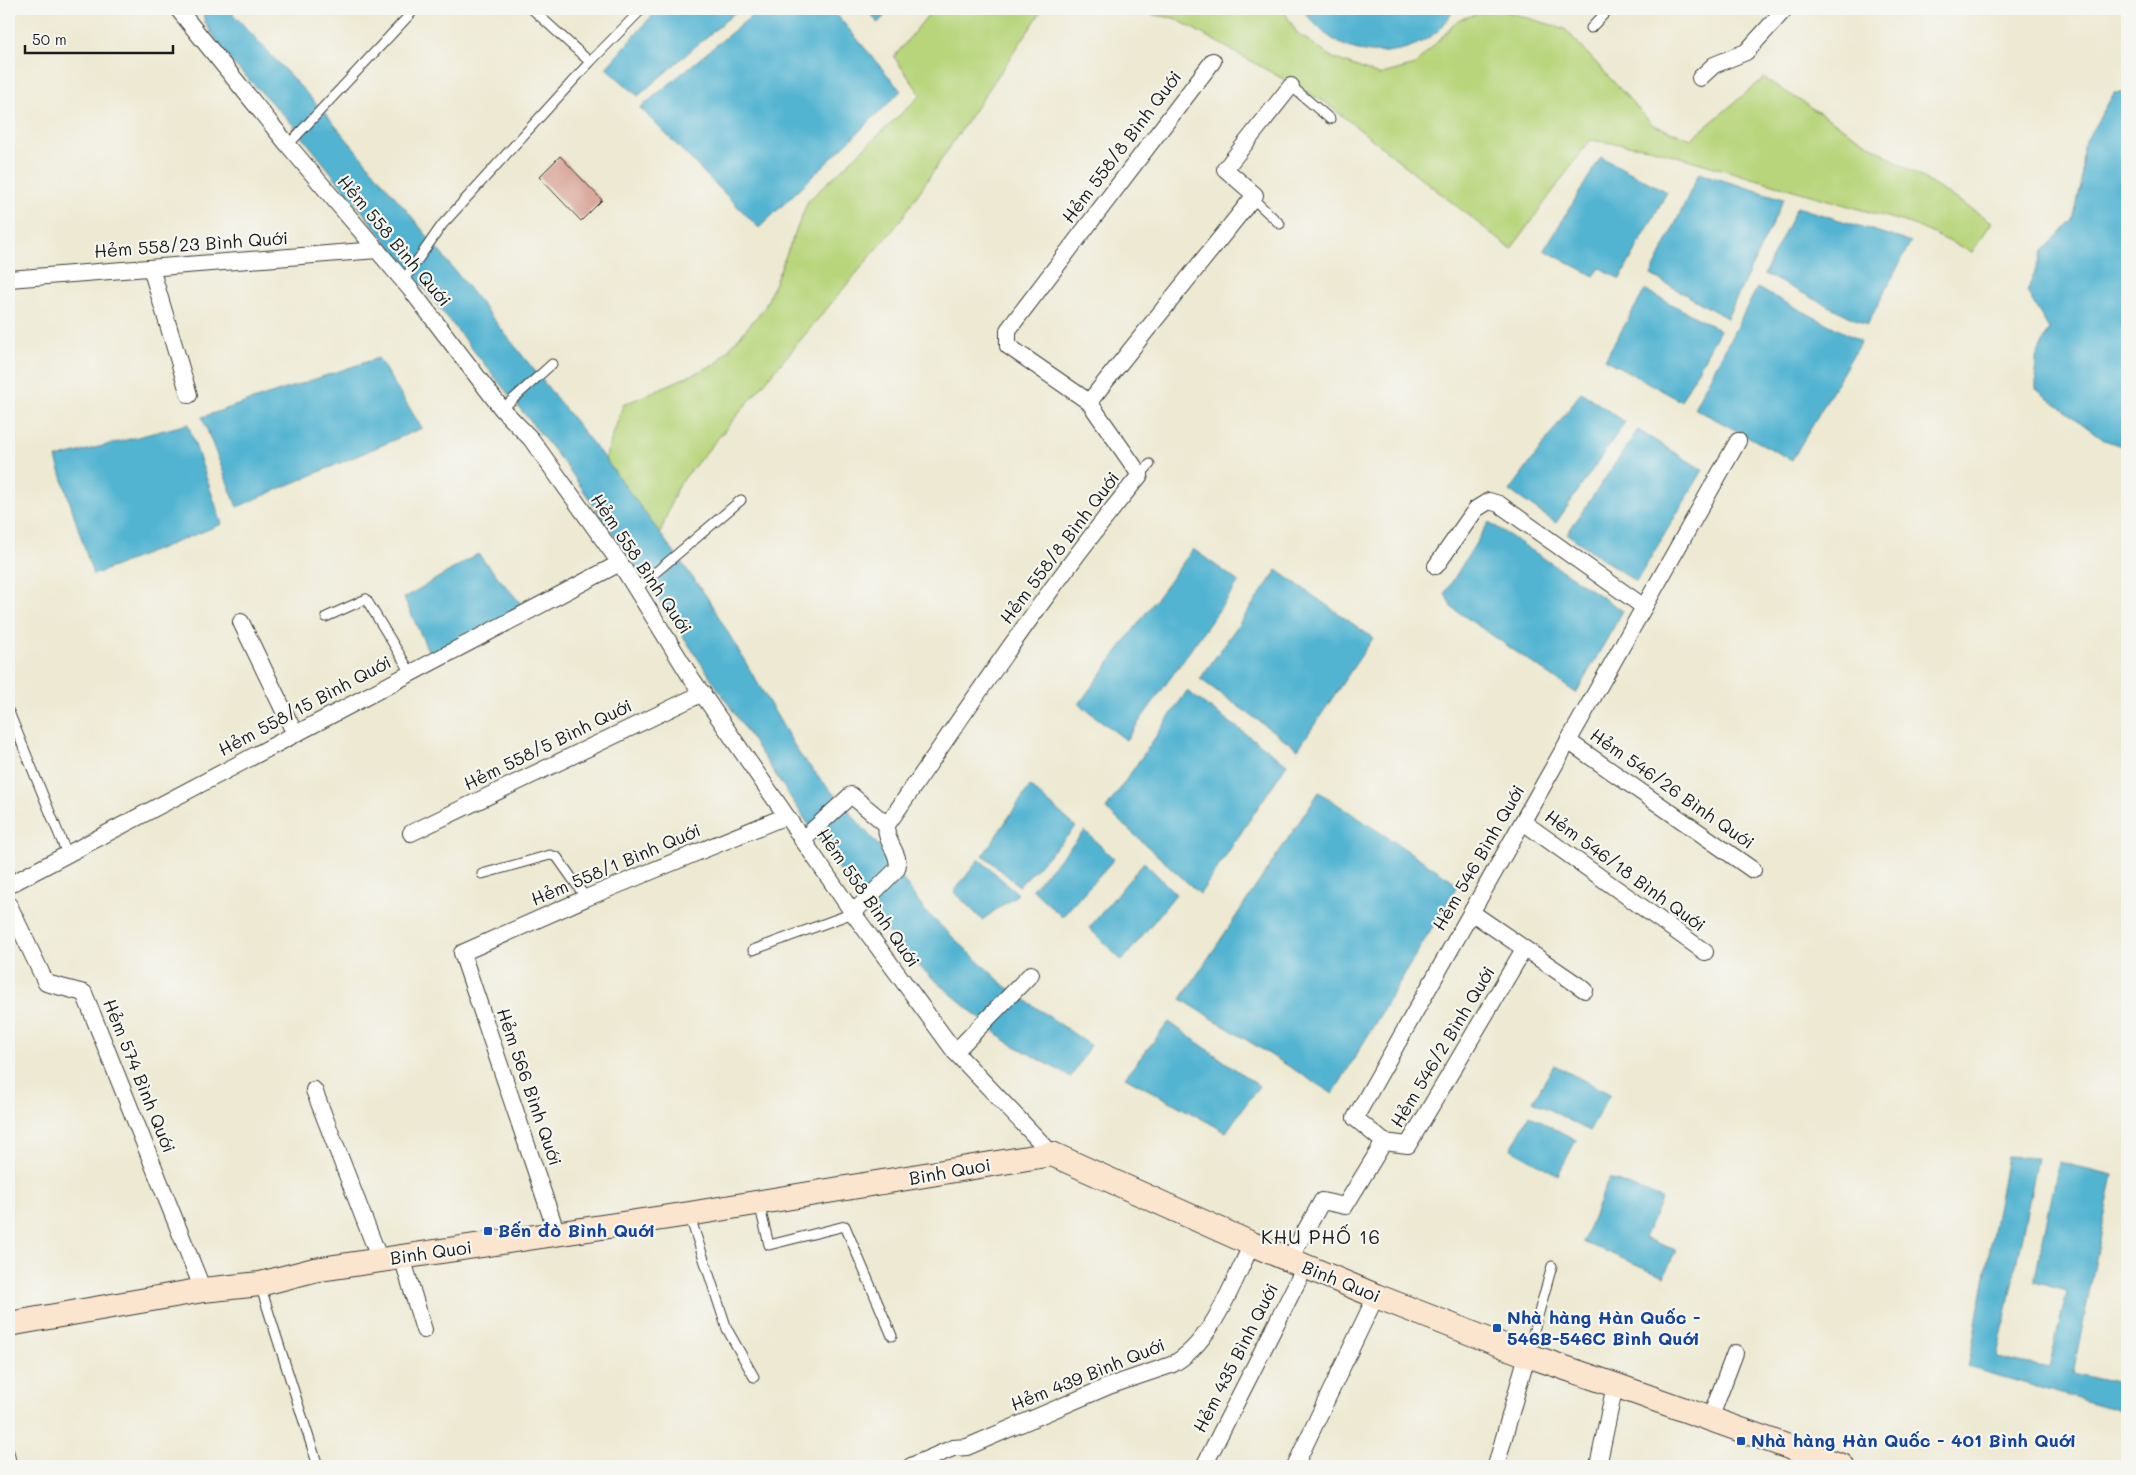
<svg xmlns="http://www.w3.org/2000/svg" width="2136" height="1475" font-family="Mali,sans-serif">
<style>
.green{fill:#b8d57c;stroke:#6a784c}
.water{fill:#52b4d1;stroke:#376876}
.building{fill:#daa99c}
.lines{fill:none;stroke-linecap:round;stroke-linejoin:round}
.service-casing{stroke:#3b3b37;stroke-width:11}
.minor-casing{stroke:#3b3b37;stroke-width:18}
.secondary-casing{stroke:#3b3b37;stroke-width:26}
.service{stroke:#fff;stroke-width:9}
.minor{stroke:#fff;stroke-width:16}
.secondary{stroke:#fbe5cf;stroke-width:24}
.transit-dot{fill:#1a4fb4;stroke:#f6f6f2;stroke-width:2}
.labels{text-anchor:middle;stroke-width:4.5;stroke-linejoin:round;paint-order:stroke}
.street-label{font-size:18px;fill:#1c1c1c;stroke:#f6f6f2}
.transit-label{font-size:18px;font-weight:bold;fill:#164399;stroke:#f6f6f2;text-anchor:start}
.neighbourhood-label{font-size:19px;letter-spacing:1px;fill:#1c1c1c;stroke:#f6f6f2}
</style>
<rect width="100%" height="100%" fill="#f6f6f2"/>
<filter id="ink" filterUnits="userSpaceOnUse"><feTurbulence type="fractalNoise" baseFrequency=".02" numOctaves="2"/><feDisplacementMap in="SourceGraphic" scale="10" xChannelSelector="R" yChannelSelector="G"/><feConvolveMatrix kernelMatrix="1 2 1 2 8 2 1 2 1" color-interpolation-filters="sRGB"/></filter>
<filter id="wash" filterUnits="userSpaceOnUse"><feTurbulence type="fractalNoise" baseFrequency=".0096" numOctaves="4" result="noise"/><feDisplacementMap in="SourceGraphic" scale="20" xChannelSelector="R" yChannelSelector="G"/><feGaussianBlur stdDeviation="1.12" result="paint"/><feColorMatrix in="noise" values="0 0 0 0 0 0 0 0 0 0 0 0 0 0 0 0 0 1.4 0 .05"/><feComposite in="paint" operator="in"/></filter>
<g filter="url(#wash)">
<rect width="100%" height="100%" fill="#ede9d2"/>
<g class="green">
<polygon points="933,9 1043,9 897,225 677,487 660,534 605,459 623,405 716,364 765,307 808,201 921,95 894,57"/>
<polygon points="1113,9 1283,9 1297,33 1333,58 1379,75 1415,65 1458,20 1492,9 1498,9 1565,29 1653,125 1691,139 1764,78 1992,222 1972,252 1914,225 1649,148 1590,140 1511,249 1326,103 1174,18"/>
</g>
<g class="water">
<polygon points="202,9 232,9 233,14 323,111 408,212 605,459 707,597 800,755 883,851 924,910 1004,985 1090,1045 1071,1077 1006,1041 907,956 849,885 663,606 570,471 293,125 224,54 205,22"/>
<polygon points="658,9 739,9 638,96 606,68"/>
<polygon points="760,9 832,9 901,91 759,228 640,108"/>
<polygon points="867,9 891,9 878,23"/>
<path d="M1302,9h153c-5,6 -9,13 -14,19 -26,25 -69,32 -102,15 -14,-8 -27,-21 -37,-34z"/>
<polygon points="2127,92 2127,448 2104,440 2036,389 2036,358 2049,329 2027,292 2043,251 2073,220 2081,185 2083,146 2114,93"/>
<polygon points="1601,157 1667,192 1620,279 1600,268 1594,276 1544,250"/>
<polygon points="1699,173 1784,199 1727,318 1651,275"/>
<polygon points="1797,207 1911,242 1867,325 1764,274"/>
<polygon points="1757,288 1861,341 1792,460 1694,408"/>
<polygon points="1645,290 1720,330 1681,401 1605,359"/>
<polygon points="378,358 422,428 237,507 202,417"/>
<polygon points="1581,392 1625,422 1556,523 1510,491"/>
<polygon points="188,424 222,524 93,575 56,458"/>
<polygon points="1638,430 1703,470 1636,582 1567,534"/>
<polygon points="1489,522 1623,611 1576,693 1451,607 1445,593"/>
<polygon points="1193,549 1239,582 1126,740 1079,704"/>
<polygon points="478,554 524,607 431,657 404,598"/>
<polygon points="1277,570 1373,638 1298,749 1200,679"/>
<polygon points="1187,691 1287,764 1200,894 1106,809"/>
<polygon points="1030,786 1076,827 1019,886 983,855"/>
<polygon points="1319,792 1458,884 1333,1094 1181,999"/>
<polygon points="1085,831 1114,859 1062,917 1032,889"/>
<polygon points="979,859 1018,894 982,920 954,892"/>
<polygon points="1144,862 1176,894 1122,961 1089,928"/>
<polygon points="1169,1022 1259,1086 1226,1132 1125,1077"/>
<polygon points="1554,1065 1610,1094 1589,1131 1533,1101"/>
<polygon points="1529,1115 1576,1140 1558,1175 1511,1149"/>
<polygon points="2007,1156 2038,1158 1997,1357 2049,1368 2067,1291 2034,1282 2059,1162 2113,1175 2073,1373 2124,1385 2127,1372 2127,1413 1968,1367"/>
<polygon points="1609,1178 1662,1198 1644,1238 1676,1250 1664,1276 1583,1242"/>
</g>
<g id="blocks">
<polygon class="building" points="560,156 602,200 581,221 539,177"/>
</g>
</g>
<g filter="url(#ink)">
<use href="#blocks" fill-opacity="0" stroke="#3b3b37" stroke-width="1"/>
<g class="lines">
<defs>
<g id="service">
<polyline points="532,9 590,62 642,9"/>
<polyline points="1591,28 1609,9"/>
<polyline points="1291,86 1330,119"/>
<polyline points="288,145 415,9"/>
<polyline points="1252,198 1280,224"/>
<polyline points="403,281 442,225 590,62"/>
<polyline points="502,409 552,364"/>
<polyline points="1140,475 1150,464"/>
<polyline points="636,589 741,500"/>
<polyline points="326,617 366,599 411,673"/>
<polyline points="9,712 67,854"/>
<polyline points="482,874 550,855 557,857 586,898"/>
<polyline points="753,950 853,913"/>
<polyline points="759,1203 769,1245 845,1226 892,1336"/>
<polyline points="689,1214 727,1329 754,1377"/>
<polyline points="260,1285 318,1466"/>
<polyline points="1527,1355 1552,1266"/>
<polyline points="9,1452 12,1466"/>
</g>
<g id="minor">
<polyline points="178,9 288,145 411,290 502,409 531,439 620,563 690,676 853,913 955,1052 1052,1154"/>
<polyline points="1700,78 1714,65 1746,52 1785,9"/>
<polyline points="151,268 189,395"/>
<polyline points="9,279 377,250"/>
<polyline points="1089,402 1255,195 1225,169 1291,86"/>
<polyline points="1436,566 1476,509 1489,501 1499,504 1644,607"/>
<polyline points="241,622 295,734"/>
<polyline points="1568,741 1753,870"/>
<polyline points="1523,822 1705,952"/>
<polyline points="411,833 703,693"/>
<path d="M802,840l49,-45 36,30c82,-118 161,-239 253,-350l-51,-73 -81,-56v-16l205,-269"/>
<polyline points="9,885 620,563"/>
<polyline points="9,905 46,983 84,993 203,1290"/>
<polyline points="1471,912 1585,990"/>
<path d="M853,913l44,-44c5,-15 -14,-28 -10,-44"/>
<polyline points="955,1052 1031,974"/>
<polyline points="314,1090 380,1260"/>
<polyline points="1384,1142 1408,1145 1524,949"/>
<polyline points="557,1234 462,953 586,898 786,816"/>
<polyline points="402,1257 424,1330"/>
<polyline points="1289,1260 1322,1201 1345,1206 1384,1142 1355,1118 1738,441"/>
<polyline points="1710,1419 1735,1353"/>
<path d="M911,1466l42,-18 14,-1 142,-61 62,-21c41,-21 61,-81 81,-121"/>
<polyline points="1204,1466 1305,1267"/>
<polyline points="1295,1466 1376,1296"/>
<polyline points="1496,1466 1527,1355"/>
<polyline points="1598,1466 1615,1385"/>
</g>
<polyline id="secondary" points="9,1324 203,1290 260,1284 314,1270 689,1214 1052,1154 1252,1244 1376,1296 1527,1355 1615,1385 1842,1466"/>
</defs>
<use href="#service" class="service-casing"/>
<use href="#minor" class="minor-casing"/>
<use href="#secondary" class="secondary-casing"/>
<use href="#service" class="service"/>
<use href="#minor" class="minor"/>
<use href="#secondary" class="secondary"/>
</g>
</g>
<g class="transit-dot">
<rect x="483" y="1226" width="10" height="10" rx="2.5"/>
<rect x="1492" y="1323" width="10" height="10" rx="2.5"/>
<rect x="1736" y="1436" width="10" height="10" rx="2.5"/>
</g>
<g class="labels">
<g class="street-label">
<text transform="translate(1122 147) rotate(-53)" y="6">Hẻm 558/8 Bình Quới</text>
<text transform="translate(394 241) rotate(50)" y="6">Hẻm 558 Bình Quới</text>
<text transform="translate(191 245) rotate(-4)" y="6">Hẻm 558/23 Bình Quới</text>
<text transform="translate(1060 548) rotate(-53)" y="6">Hẻm 558/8 Bình Quới</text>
<text transform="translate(641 564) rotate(56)" y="6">Hẻm 558 Bình Quới</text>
<text transform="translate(305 706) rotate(-28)" y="6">Hẻm 558/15 Bình Quới</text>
<text transform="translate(548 745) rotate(-26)" y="6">Hẻm 558/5 Bình Quới</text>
<text transform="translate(1672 789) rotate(35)" y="6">Hẻm 546/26 Bình Quới</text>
<text transform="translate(1479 858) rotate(-60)" y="6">Hẻm 546 Bình Quới</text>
<text transform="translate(616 865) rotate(-23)" y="6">Hẻm 558/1 Bình Quới</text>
<text transform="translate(1625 871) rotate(36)" y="6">Hẻm 546/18 Bình Quới</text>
<text transform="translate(868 898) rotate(55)" y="6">Hẻm 558 Bình Quới</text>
<text transform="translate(1443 1047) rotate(-59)" y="6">Hẻm 546/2 Bình Quới</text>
<text transform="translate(139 1076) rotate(68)" y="6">Hẻm 574 Bình Quới</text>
<text transform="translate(529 1087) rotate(71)" y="6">Hẻm 566 Bình Quới</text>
<text transform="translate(950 1172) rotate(-10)" y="6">Binh Quoi</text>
<text transform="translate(431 1253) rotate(-8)" y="6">Binh Quoi</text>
<text transform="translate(1341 1282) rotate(22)" y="6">Binh Quoi</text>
<text transform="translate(1236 1358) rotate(-63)" y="6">Hẻm 435 Bình Quới</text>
<text transform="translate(1088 1375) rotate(-22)" y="6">Hẻm 439 Bình Quới</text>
</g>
<g class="transit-label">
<text x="498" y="1237">Bến đò Bình Quới</text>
<text x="1507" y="1324">Nhà hàng Hàn Quốc -<tspan x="1507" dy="21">546B-546C Bình Quới</tspan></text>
<text x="1751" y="1447">Nhà hàng Hàn Quốc - 401 Bình Quới</text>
</g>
<g class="neighbourhood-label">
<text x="1321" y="1244">KHU PHỐ 16</text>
</g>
</g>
<rect width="2136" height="1475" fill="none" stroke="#f6f6f2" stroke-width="30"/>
<path d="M25 45v8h148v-8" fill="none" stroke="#1c1c1c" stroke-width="2.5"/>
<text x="32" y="45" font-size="15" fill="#1c1c1c" stroke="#f6f6f2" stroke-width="4" paint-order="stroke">50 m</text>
</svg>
